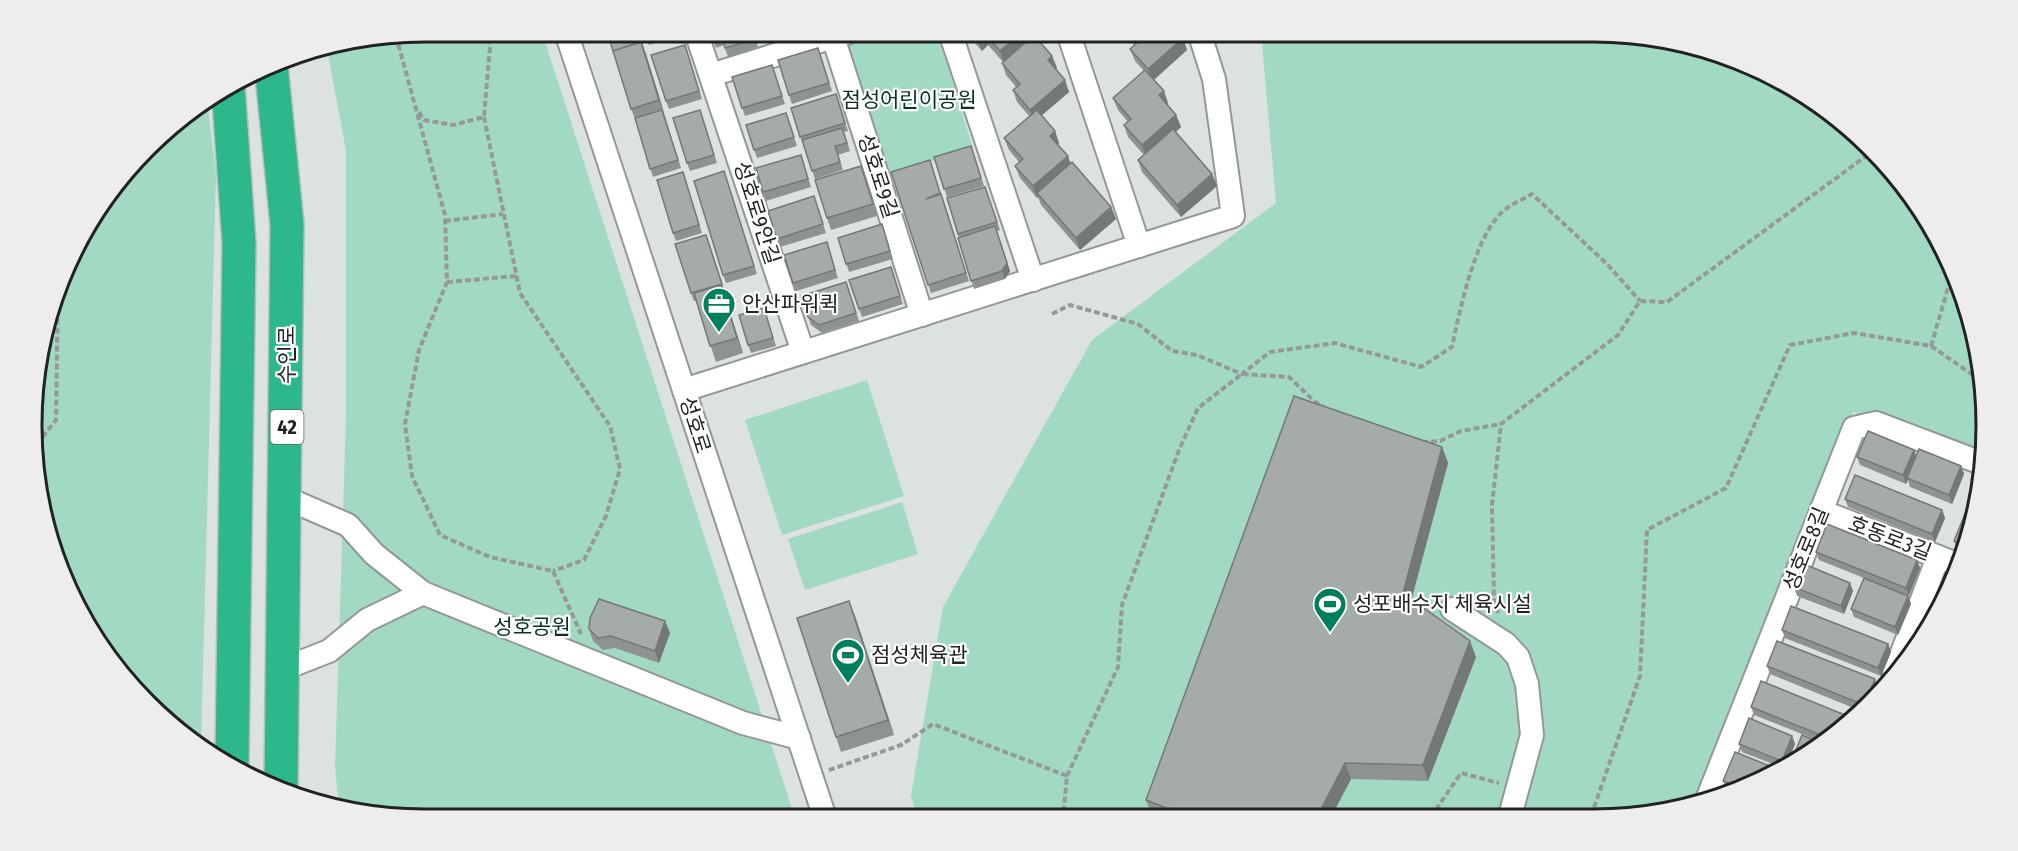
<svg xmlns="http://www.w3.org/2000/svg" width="2018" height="851" font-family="'Fira Sans Condensed','Noto Sans KR',sans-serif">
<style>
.green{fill:#a2d9c2}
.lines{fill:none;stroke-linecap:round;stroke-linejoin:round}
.minor-casing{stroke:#939896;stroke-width:26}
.highway-casing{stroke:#bcbdbd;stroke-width:36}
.path{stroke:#959997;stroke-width:4;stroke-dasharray:6 3;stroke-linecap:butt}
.minor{stroke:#fff;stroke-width:22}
.highway{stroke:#2db78d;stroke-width:33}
.wall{fill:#8e9390}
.shaded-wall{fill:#747876}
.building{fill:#a5aba8;stroke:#747876;stroke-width:1.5}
.labels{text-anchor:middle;stroke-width:4.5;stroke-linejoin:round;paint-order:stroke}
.shield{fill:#fff;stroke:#646564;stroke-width:1.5}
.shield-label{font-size:20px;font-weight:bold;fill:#212322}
.park-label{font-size:21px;fill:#063124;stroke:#fff}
.street-label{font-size:21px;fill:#212322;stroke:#fff}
.poi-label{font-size:21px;fill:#212322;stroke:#fff;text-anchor:start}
.rim{fill:none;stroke:#212322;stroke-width:3}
</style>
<rect width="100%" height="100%" fill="#dce2df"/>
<g class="green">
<polygon points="426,32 542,32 795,818 426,819 339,805 335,767 346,416 346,151 327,48"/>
<polygon points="877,32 937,32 973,148 883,176 845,53 852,39"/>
<polygon points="1261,32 1592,32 1719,52 1789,84 1852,129 1905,185 1946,251 1973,323 1986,399 1984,452 1853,412 1811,535 1724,728 1695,801 1644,816 918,818 911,796 943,607 1092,340 1276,203"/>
<polygon points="207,99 216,175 201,746 185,738 98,644 62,577 39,503 35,374 53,299 84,229 166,129"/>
<polygon points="867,380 904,496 782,535 745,420"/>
<polygon points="902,502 918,554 805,590 788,539"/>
</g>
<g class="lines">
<defs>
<g id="minor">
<polyline points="566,32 825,818"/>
<polyline points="696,32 803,352"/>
<polyline points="950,32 1033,280"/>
<polyline points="1068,32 1139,246"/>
<polyline points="833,37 922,315"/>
<polyline points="711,75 849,32"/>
<polyline points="684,390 1233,216 1214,79 1199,32"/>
<polyline points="1821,511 1959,565"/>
<polyline points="423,593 743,723 799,738"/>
<polyline points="1452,609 1506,644 1518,657 1527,684 1532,735 1510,816"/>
<polyline points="283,669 329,651 367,620 423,593 374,554 348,525 286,498"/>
<polyline points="1894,674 1938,557"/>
<polyline points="1708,797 1854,428 1876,423 1984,464"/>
</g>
<g id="highway">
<polyline points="271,65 287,224 281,789"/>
<polyline points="228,85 239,243 232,763"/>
</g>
</defs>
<use href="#minor" class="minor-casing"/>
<use href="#highway" class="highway-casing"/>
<g class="path">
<polyline points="396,36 445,215 447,282 419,350 405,424 412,476 440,535 490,557 553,571 581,634"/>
<polyline points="419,112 424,120 453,125 484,117 490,46 487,32"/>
<polyline points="484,117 520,293 610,426 620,469 606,516 584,560 553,571"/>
<polyline points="445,221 503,214"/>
<polyline points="447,282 516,276"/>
<path d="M1052,314l18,-9 68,19 34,27 25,4 45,19 28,-22 65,-9 86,24 31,-20c8,-37 22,-107 49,-134 8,-8 21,-13 31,-19l75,70 33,37"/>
<polyline points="1931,346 1953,271"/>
<polyline points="1422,442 1440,441 1461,431 1501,424"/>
<polyline points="37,444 56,420 58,286"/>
<polyline points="1498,613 1494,599 1492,505 1501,424 1618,335 1640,301 1667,302 1873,151"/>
<polyline points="829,770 901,745 933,724 1067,776 1063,818"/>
<polyline points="1067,776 1118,667 1122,605 1179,450 1198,408 1242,374 1289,377 1315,402 1323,406"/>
<polyline points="1591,816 1640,676 1647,530 1726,488 1790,345 1854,333 1931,346 1983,382"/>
<polyline points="1431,817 1461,773 1499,783"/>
<polyline points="585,819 588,813"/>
</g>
<use href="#minor" class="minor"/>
<use href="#highway" class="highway"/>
</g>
<g class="wall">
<polygon points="639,32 681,168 653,177 636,121 631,109"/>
<polygon points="645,32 679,32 680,35 649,45"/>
<polygon points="710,32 753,32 758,47 728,57 724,45 716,48"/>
<polygon points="965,32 1040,32 1035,36 1052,56 1057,68 1055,69 1065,80 1069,92 1041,116 1055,131 1059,143 1058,144 1068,156 1070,164 1111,207 1116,219 1080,250 1041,205 1038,197 1037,198 1020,178 1015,166 1019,162 1009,150 1004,138 1030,117 1017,102 1013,90 1016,87 1006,75 1002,63 1003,62 988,45 982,51"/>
<polygon points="1123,32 1177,32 1183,38 1187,50 1154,80 1168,103 1167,104 1176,115 1181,127 1176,132 1212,174 1217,186 1181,217 1142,172 1138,160 1144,155 1128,137 1124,125 1128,122 1118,110 1113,98 1144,71 1135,61 1130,49 1134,45"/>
<polygon points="685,45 702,99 669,109 666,101"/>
<polygon points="818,48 832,91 792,104 789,95"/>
<polygon points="772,65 785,104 745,116 732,77"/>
<polygon points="839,103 848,131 844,132 850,151 838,155 843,170 815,179 804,145 800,137"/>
<polygon points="700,110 717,163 690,171 687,163"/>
<polygon points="786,113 797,146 757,158 746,125"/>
<polygon points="974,154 984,186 947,197 934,157"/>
<polygon points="801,155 811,187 766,201 763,192"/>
<polygon points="930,160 941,195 944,202 969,281 931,293 891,172"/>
<polygon points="861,166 877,216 831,230 827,218"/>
<polygon points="724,171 757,274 726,283 723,275"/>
<polygon points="686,181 702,233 676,241 673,233"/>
<polygon points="985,187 1000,230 997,231 1010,271 1005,279 974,289 947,198"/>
<polygon points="814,196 826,233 780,247 768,211"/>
<polygon points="882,224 893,259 849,272 838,238"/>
<polygon points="827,242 838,278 796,291 784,255"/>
<polygon points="709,243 725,292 723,292 743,353 716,362 696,301 694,301 691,293"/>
<polygon points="891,267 903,304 862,317 849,280"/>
<polygon points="846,282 859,321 822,333 811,325 801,296"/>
<polygon points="764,308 776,346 751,353 748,345"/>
<polygon points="1442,447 1448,463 1411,599 1476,657 1428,781 1351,779 1331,817 1156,817 1152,816 1146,800"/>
<polygon points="1916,456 1961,466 1964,474 1952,504 1910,487 1908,480 1906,484 1860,465 1857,457"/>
<polygon points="1983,479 1965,552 1957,549 1954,541"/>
<polygon points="1845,499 1942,510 1945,518 1935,542 1848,507"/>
<polygon points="1816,552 1917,560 1920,568 1908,596 1911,604 1898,635 1854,617 1851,609 1864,578 1819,560"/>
<polygon points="1794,587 1853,591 1844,614 1797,596"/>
<polygon points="855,616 894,735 841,752 836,737"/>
<polygon points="665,621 670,633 659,663 615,648 603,650 593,641 589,629"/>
<polygon points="1782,630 1888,644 1891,652 1881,676 1785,638"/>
<polygon points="1767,666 1878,687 1874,697 1861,711 1770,674"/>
<polygon points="1751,707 1852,722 1822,742 1754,715"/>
<polygon points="1792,736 1795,744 1786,766 1783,768 1742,752 1739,744"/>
<polygon points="1766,779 1730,790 1726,789 1723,781"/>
</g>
<g class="shaded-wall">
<polygon points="1022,32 1040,32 1004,63 1000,51"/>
<polygon points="984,33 988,45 982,51 977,39"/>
<polygon points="1183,38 1187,50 1152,81 1148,69"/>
<polygon points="641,42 646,54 664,112 659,100"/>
<polygon points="1052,56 1057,68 1052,72 1048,60"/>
<polygon points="1065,80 1069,92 1034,122 1030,110"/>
<polygon points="1164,91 1168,103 1163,107 1159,95"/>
<polygon points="1176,115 1181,127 1146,157 1142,145"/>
<polygon points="1055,131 1059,143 1055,148 1050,136"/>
<polygon points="1068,156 1072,168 1037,193 1038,197 1037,198 1033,186"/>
<polygon points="1212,174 1217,186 1181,217 1177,205"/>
<polygon points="1111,207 1116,219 1080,250 1076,238"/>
<polygon points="998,235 1010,271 1005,279 1002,271"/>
<polygon points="721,285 726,300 743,353 737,338"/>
<polygon points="1442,447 1448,463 1409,609 1403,593"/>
<polygon points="1914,450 1917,458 1906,484 1903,475"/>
<polygon points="1961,466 1964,474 1952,504 1949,495"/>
<polygon points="1942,510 1945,518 1935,542 1932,534"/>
<polygon points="1917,560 1920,568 1909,596 1906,588"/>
<polygon points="1850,583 1853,591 1844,614 1841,606"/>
<polygon points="1908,596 1911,604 1898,635 1895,627"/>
<polygon points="849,601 855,616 894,735 888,720"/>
<polygon points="665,621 670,633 659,663 655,651"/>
<polygon points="1470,641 1476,657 1428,781 1423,765"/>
<polygon points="1888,644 1891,652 1881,676 1878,668"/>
<polygon points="1875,679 1878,687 1874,697 1865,707 1864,705"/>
<polygon points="1792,736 1795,744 1786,766 1784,767 1782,761"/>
<polygon points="1345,763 1351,779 1331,817 1317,817"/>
</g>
<g class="building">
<polygon points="607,32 638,32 642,45 641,42 613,51 614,54"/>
<polygon points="645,32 663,32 646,37"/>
<polygon points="710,32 752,32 755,39 725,48 722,37 713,40"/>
<polygon points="971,32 1022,32 1000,51 984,33 977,39"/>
<polygon points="1129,32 1177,32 1183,38 1148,69 1130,49 1138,42"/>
<polygon points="1034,35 1052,56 1048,60 1065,80 1030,110 1013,90 1020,84 1002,63"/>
<polygon points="641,42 659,100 631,109 613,51"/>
<polygon points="685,45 699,91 666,101 651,55"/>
<polygon points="818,48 829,83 789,95 778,60"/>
<polygon points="772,65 782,96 742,108 732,77"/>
<polygon points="1145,70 1164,91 1159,95 1176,115 1142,145 1124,125 1131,119 1113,98"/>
<polygon points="836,94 845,123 800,137 791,108"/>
<polygon points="662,110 678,160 650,169 635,118"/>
<polygon points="700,110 714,155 687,163 673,118"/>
<polygon points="1037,110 1055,131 1050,136 1068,156 1033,186 1015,166 1023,159 1004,138"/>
<polygon points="786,113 794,137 754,150 746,125"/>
<polygon points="842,128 847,143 835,146 840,162 812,171 802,140"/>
<polygon points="1173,129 1212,174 1177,205 1138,160"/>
<polygon points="971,146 981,178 944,189 934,157"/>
<polygon points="801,155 808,179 763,192 756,168"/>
<polygon points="930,160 940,193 926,199 941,194 966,273 928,285 891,172"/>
<polygon points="1072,162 1111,207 1076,238 1037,193"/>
<polygon points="861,166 873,204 827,218 815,180"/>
<polygon points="724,171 754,266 723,275 694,181"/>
<polygon points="683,172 699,225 673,233 657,180"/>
<polygon points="985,187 997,222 958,234 947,198"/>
<polygon points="814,196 823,224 777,239 768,211"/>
<polygon points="882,224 890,251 846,264 838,238"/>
<polygon points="995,226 1007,263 1002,271 971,281 958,238"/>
<polygon points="706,235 722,284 691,293 675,244"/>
<polygon points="827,242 835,270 793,283 784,255"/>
<polygon points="891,267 900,296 859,309 849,280"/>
<polygon points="846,282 856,313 819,325 808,317 801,296"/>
<polygon points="721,285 737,338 710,346 694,293"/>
<polygon points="764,308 773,338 748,345 739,315"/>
<polygon points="1294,396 1442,447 1403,593 1470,641 1423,765 1345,763 1317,817 1189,817 1146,800"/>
<polygon points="1868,431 1914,450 1903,475 1857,457"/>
<polygon points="1919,449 1961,466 1949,495 1907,478"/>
<polygon points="1855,475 1942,510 1932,534 1845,499"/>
<polygon points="1980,477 1983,479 1967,546 1954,541"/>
<polygon points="1827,524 1917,560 1906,588 1816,552"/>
<polygon points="1804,564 1850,583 1841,606 1794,587"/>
<polygon points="1946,574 1953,577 1939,605 1935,604"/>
<polygon points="1864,578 1908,596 1895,627 1851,609"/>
<polygon points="599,599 665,621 655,651 611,636 598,638 589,629 590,618"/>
<polygon points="849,601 888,720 836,737 797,618"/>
<polygon points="1791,606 1888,644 1878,668 1782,630"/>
<polygon points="1930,612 1935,614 1925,634 1922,633"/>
<polygon points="1777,641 1875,679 1864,705 1767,666"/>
<polygon points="1761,681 1855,719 1852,722 1828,738 1751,707"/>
<polygon points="1749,718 1792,736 1782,761 1739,744"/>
<polygon points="1802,735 1821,743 1792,762 1791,762"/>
<polygon points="1735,752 1780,770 1766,779 1740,787 1723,781"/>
</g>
<defs>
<symbol id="office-pin" viewBox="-11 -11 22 30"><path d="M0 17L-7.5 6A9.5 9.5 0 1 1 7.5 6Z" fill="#007f5f" stroke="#fff"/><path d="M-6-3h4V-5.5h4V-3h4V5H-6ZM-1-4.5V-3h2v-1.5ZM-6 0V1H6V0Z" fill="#fff"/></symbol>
<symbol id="stadium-pin" viewBox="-11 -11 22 30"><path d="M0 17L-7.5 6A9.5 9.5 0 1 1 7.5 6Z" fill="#007f5f" stroke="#fff"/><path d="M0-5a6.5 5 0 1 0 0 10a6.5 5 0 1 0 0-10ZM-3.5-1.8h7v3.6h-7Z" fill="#fff"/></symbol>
</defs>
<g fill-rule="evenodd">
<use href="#office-pin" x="700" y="285" width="38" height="52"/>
<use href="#stadium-pin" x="1311" y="585" width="38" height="52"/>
<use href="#stadium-pin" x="829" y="636" width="38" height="52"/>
</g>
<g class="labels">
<rect class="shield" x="270.5" y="410" width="33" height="34" rx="4.5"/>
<g class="shield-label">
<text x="287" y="434">42</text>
</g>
<g class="park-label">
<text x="909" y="107">점성어린이공원</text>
<text x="532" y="634">성호공원</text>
</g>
<g class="street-label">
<text transform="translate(878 176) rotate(72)" y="7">성호로9길</text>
<text transform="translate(757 213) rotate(72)" y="7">성호로9안길</text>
<text transform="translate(287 355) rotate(-90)" y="7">수인로</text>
<text transform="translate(695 425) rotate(72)" y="7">성호로</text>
<text transform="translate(1890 538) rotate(21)" y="7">호동로3길</text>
<text transform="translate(1806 549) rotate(-68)" y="7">성호로8길</text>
</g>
<g class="poi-label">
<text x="742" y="311">안산파워퀵</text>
<text x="1353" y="611">성포배수지 체육시설</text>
<text x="871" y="662">점성체육관</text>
</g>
</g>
<path d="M0 0H2018V851H0ZM425 42H1593A383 383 0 0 1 1976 425V426A383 383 0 0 1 1593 809H425A383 383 0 0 1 42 426V425A383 383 0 0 1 425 42Z" fill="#ededed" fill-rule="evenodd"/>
<path class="rim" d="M425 42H1593A383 383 0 0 1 1976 425V426A383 383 0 0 1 1593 809H425A383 383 0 0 1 42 426V425A383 383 0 0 1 425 42Z"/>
</svg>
